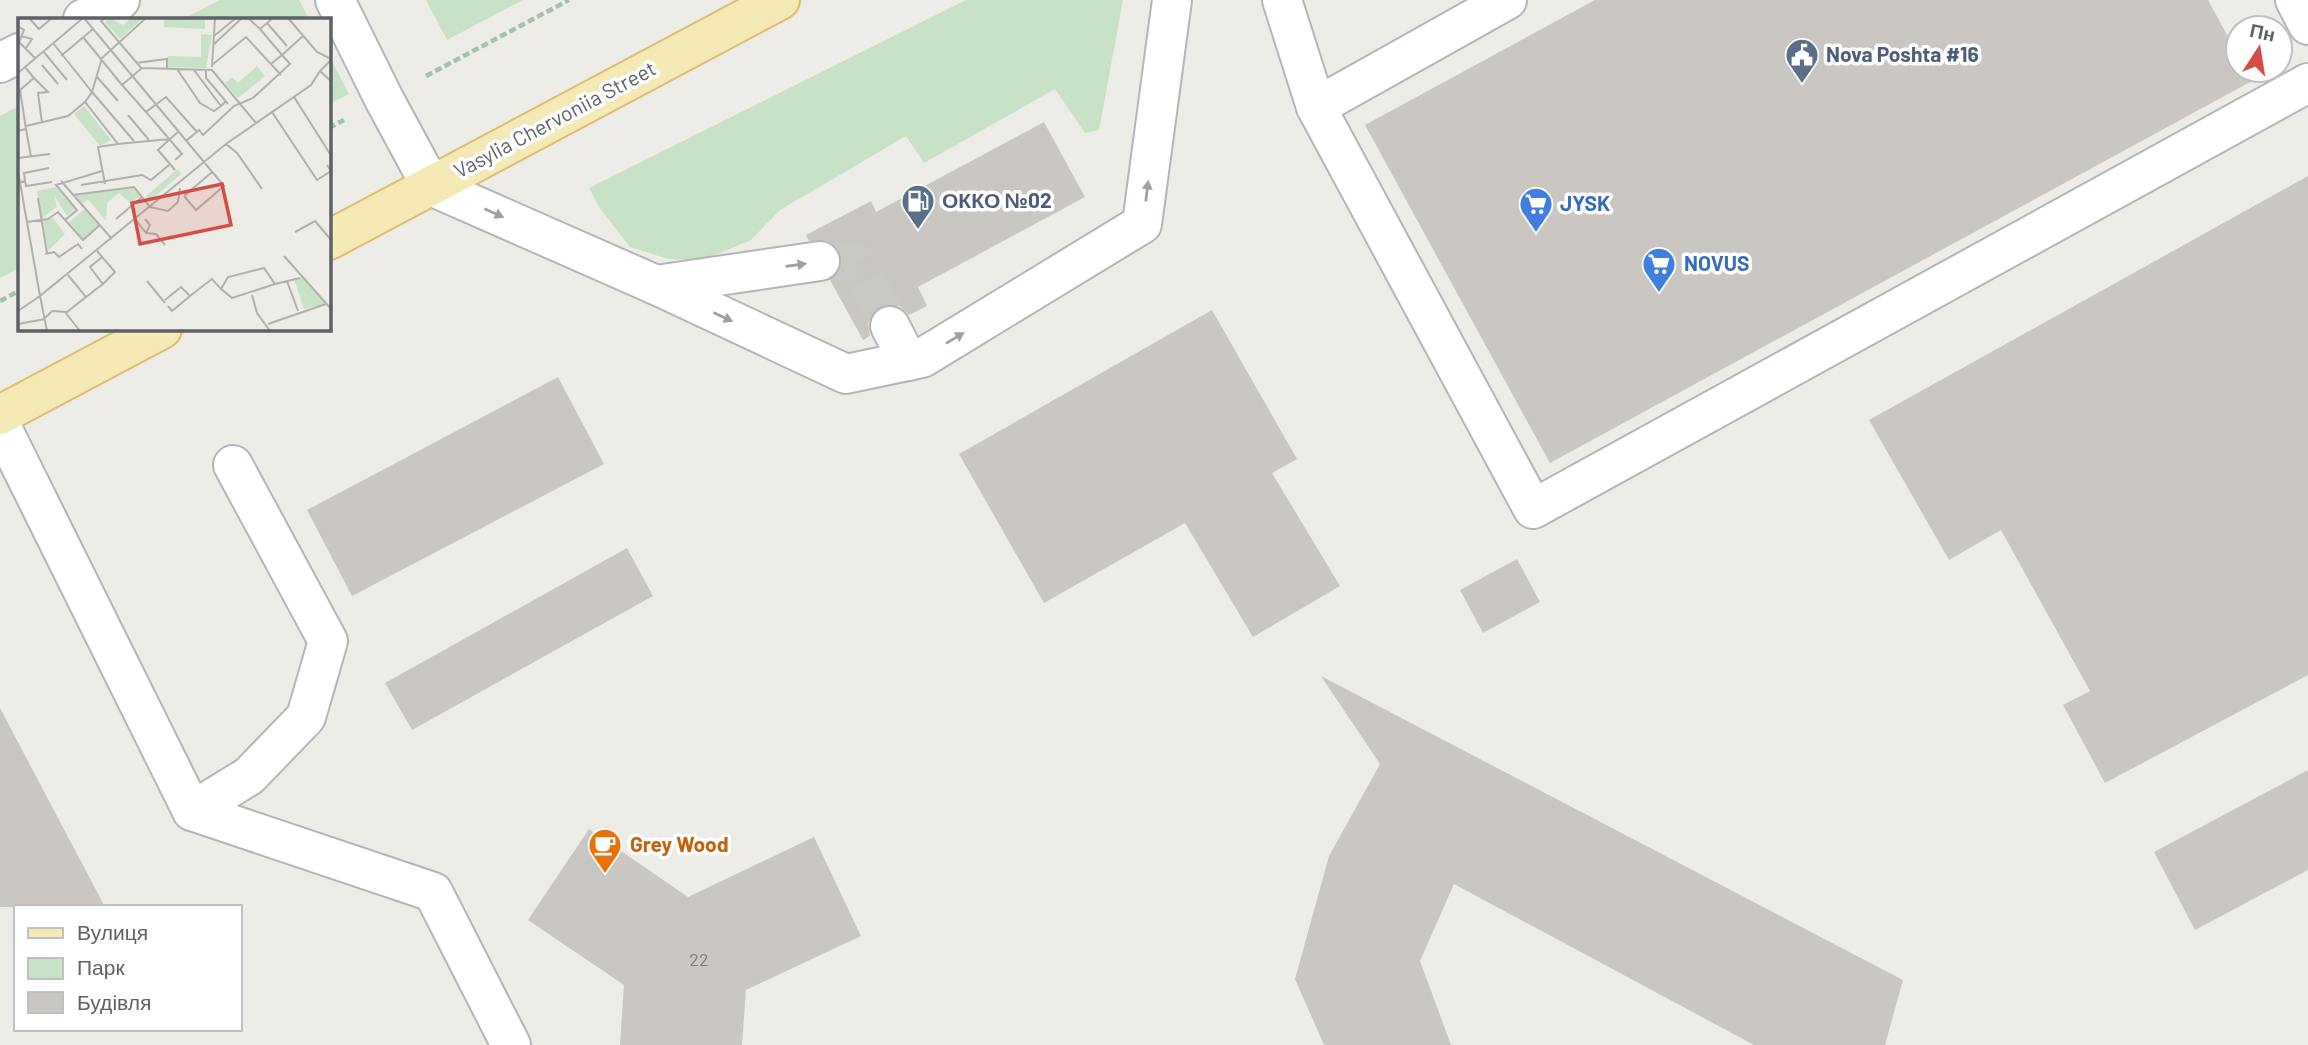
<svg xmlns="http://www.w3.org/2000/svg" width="2308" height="1045" font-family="Barlow,sans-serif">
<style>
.green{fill:#c7e2c6}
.building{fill:#cac7c3}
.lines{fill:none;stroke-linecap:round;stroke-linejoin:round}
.minor-tunnel{stroke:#cac9c6;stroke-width:38;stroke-dasharray:38 19;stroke-linecap:butt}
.minor-casing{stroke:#b3b6b9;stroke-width:42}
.major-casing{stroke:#e0bc6e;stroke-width:42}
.path{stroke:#a0c3a9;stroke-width:4.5;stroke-dasharray:7 3.5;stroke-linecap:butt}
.minor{stroke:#fff;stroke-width:38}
.major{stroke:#f5e9b5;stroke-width:38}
.oneway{fill:#9ea0a3}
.labels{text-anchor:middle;stroke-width:7;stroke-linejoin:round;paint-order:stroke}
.number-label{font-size:18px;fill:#797a7c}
.service-label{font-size:21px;font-weight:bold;fill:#4e5e75;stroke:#fff;text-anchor:start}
.street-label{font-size:21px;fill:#5e6165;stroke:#fff}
.shop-label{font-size:21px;font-weight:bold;fill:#366cbe;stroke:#fff;text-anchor:start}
.food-label{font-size:21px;font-weight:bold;fill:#c56008;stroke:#fff;text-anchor:start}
.inset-road{fill:none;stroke:#b0b0ae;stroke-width:2}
.view{fill:#d44e47;fill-opacity:0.15;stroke:#d44e47;stroke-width:3.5}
.inset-edge{fill:none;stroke:#5e6165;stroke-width:3.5}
</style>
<rect width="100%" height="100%" fill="#eeece6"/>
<g class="green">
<polygon points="220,0 299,0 309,19 183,19"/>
<polygon points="426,0 523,0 447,40"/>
<polygon points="966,0 1123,0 1099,130 1085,133 1055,89 924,163 906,136 780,210 751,240 703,260 668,259 630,247 599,207 589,188"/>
<polygon points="329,56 349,94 329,104"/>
<polygon points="19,106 19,268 0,278 0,116"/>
</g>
<g class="building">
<polygon points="1595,0 2208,0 2238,55 2238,70 2246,70 2252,81 1550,463 1365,125"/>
<polygon points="1044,122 1085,197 918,287 927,306 909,315 901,307 892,304 879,307 871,315 868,324 870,336 863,340 830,280 840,268 842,259 838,248 827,241 809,241 806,235 871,201 876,212"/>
<polygon points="2308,176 2308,675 2105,783 2063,705 2090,691 2001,530 1949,560 1869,420"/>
<polygon points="1212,310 1297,459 1272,473 1340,586 1253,637 1185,523 1044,603 959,454"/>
<polygon points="558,377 604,464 352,596 307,510"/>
<polygon points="627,548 653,596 412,730 385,683"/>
<polygon points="1517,559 1540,602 1483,633 1460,590"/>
<polygon points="1321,676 1903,980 1885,1045 1754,1045 1454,884 1420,961 1451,1045 1324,1045 1295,979 1329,856 1380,764"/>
<polygon points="0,708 105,907 0,907"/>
<polygon points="2308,770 2308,870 2195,930 2154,852"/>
<polygon points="589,829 688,897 814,837 861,936 746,990 742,1045 620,1045 624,985 528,920"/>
</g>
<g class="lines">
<polyline class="minor-tunnel" points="820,261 857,262 890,326"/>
<defs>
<g id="minor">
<polyline points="335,0 384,99 431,186 656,285 846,374 922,358 1142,224 1172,0"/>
<polyline points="1282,0 1316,107 1507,0"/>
<polyline points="2295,0 2308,25"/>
<polyline points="83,19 120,0"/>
<polyline points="0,63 19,53"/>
<polyline points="1316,107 1533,509 2308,83"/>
<polyline points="656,285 820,261"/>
<polyline points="890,326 908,361"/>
<polyline points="0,424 192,811 249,776 306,717 328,641 233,465"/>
<polyline points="192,811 433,892 511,1045"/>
</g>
<g id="major">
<polyline points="329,240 780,0"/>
<polyline points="0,415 162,329"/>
</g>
</defs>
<use href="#minor" class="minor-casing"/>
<use href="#major" class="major-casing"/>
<g class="path">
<polyline points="426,76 569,0"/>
<polyline points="329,128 344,120"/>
<polyline points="0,301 19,291"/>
</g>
<use href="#minor" class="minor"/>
<use href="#major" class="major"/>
</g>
<defs><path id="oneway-solid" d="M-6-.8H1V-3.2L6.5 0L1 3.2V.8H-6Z" transform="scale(1.75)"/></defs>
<g class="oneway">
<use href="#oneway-solid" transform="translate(1147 191) rotate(-83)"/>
<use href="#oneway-solid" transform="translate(494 213) rotate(24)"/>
<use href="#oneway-solid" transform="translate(796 265) rotate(-8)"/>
<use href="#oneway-solid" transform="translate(723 317) rotate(25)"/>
<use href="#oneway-solid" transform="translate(955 338) rotate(-31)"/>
</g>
<defs>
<symbol id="civic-pin" viewBox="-11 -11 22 30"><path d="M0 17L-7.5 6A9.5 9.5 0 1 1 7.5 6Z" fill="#5c6f8a" stroke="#fff"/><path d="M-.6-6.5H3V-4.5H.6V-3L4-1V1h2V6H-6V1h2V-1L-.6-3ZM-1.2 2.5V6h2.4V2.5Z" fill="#fff"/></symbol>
<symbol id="fuel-pin" viewBox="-11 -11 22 30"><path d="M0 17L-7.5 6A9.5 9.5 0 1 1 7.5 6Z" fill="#5c6f8a" stroke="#fff"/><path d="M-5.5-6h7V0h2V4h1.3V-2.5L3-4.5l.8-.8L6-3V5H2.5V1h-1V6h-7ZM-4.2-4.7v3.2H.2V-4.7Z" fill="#fff"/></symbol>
<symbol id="supermarket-pin" viewBox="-11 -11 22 30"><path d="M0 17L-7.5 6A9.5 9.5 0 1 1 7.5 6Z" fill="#3f7fe0" stroke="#fff"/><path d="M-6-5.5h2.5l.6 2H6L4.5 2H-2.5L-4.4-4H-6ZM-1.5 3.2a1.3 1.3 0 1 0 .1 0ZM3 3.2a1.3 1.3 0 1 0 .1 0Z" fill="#fff"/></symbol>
<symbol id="cafe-pin" viewBox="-11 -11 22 30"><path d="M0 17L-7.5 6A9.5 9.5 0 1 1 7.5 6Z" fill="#e8710a" stroke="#fff"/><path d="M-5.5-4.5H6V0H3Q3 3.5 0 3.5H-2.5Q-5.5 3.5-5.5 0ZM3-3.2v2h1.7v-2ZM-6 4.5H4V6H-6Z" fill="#fff"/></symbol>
</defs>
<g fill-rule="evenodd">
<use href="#civic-pin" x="1783" y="36" width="38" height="52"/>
<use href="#fuel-pin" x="899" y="182" width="38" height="52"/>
<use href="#supermarket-pin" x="1517" y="185" width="38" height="52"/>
<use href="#supermarket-pin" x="1640" y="245" width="38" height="52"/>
<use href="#cafe-pin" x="586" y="826" width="38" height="52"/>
</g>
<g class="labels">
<g class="number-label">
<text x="699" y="966">22</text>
</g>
<g class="service-label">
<text x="1826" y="62">Nova Poshta #16</text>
<text x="942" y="208">ОККО №02</text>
</g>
<g class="street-label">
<text transform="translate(555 120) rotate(-28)" y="7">Vasylia Chervoniia Street</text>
</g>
<g class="shop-label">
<text x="1560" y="211">JYSK</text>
<text x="1684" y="271">NOVUS</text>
</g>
<g class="food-label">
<text x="630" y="852">Grey Wood</text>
</g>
</g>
<g transform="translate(18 18)">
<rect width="313" height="313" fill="#eeece6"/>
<path d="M92,0l13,7 8,-7h12l-23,21 -15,-17zM146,0h41v11l-41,-2zM183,16l11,1 -6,33 -38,-1v-11l33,1zM239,48l8,10 -27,22 -13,-15 7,-6 6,6zM66,88l27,34 -11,6 -26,-32zM160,151l3,5 -31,27 -4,-5zM38,169l19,22 -8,7 -13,-21 3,12 -15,11 -5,-27zM116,170l6,8 -10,7 -11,-10 -12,10 -1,18 -18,-22 -6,5 -7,-9zM67,191l14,17 -16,13 -14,-17zM35,200l12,16 -17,17 -5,-30zM285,259l23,27 -22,5 -10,-30z" fill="#c7e2c6"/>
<path class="inset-road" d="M11,0l10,11 13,-11M66,0l140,168 -28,24 -12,-14M87,0l-4,3 41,48M230,0l12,11 13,-11M270,0l29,34 14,7M249,5l20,23M0,8l6,4 -5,12 16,16M242,11l22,26 21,-19M3,18l11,3 -6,9M196,18l22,-18M65,19l39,48M35,25l39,49 -7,10M195,27l29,-27M25,33l24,29M43,38l32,-27M313,42l-11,11 12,11M118,45l31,-4v10M24,47l16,19M194,47l34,-28 35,38M194,49l3,-49M159,51l23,34 14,8 7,-5M176,52l27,36 4,-4M188,52v8l22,26M0,55l65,-55M79,59l21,24M16,60l14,14 -10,1 4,30M276,79l38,60M128,94l-24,-27 20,-17 70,2 44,53M254,94l45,68 14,-9 -4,-6M110,97l21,25M8,108l42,-10 17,-14 33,42 52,-5 8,-7M8,111l5,28M0,113l8,-2 -6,-39 14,-12 -9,-11M152,121l-12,11 17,20M116,123l-42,-49 10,-34 44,-40M168,123l13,-11 4,5 31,-29 19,-8 37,-34 -8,-9 -11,9M208,126l11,9 25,36M0,140l32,-4M157,142l7,-6 -36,-42 20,-15 31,35M0,153l22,125 -22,15M7,163l1,5 26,-4M43,163l51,58M2,164l5,-1 -1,-8 25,-5M87,166l-7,-37 20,-3M63,167l61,-10 9,5 18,-15M55,177l61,-8 16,20 18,4 10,-9 2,-14M166,178l28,-24M20,180l9,55M98,201l26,-22M117,201l11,14 4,-8 -5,-6M47,202l12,-10 -21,-25 46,-14M9,204l21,-3 10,-7 25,28 17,-15M277,214l20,-11 17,20M128,215l10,1 9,11M79,233l18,21 -12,12 -13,-17 12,-10M27,236l9,-2 5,5 19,-13 4,5M266,238l48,54M129,263l18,22M269,263l11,30M257,266l-43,14 -11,-9 7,-12 36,-9 11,16 25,-6M234,277l5,18 13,18M68,279l17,-13M147,282l16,-13 9,9 22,-17 9,10M150,288l4,5 18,-15M47,294l15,19M26,301l8,-8 15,1 19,-15 -18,-22M0,306l27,-5M250,306l58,-20M29,313l-7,-35 186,-152 85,-59 9,-14"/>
<path class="view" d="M204,166l9,41 -91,19 -8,-41z"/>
<rect width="313" height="313" class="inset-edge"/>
</g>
<rect x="14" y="905" width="228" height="126" fill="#ffffff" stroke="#bfc0c1" stroke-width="2"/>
<rect x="28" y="928" width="35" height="10" fill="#f5e9b5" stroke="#bfc0c1" stroke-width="2"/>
<text x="77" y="940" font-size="21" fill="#5e6165">Вулиця</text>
<rect x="28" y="958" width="35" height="21" fill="#c7e2c6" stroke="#bfc0c1" stroke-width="2"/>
<text x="77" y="975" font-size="21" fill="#5e6165">Парк</text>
<rect x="28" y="992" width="35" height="21" fill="#cac7c3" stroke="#bfc0c1" stroke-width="2"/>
<text x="77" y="1010" font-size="21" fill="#5e6165">Будівля</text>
<g transform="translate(2259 49) rotate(12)"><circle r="33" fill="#ffffff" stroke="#bfc0c1" stroke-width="2"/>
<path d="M0-5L12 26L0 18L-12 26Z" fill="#d44e47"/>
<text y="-10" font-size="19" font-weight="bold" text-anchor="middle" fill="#5e6165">Пн</text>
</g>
</svg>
